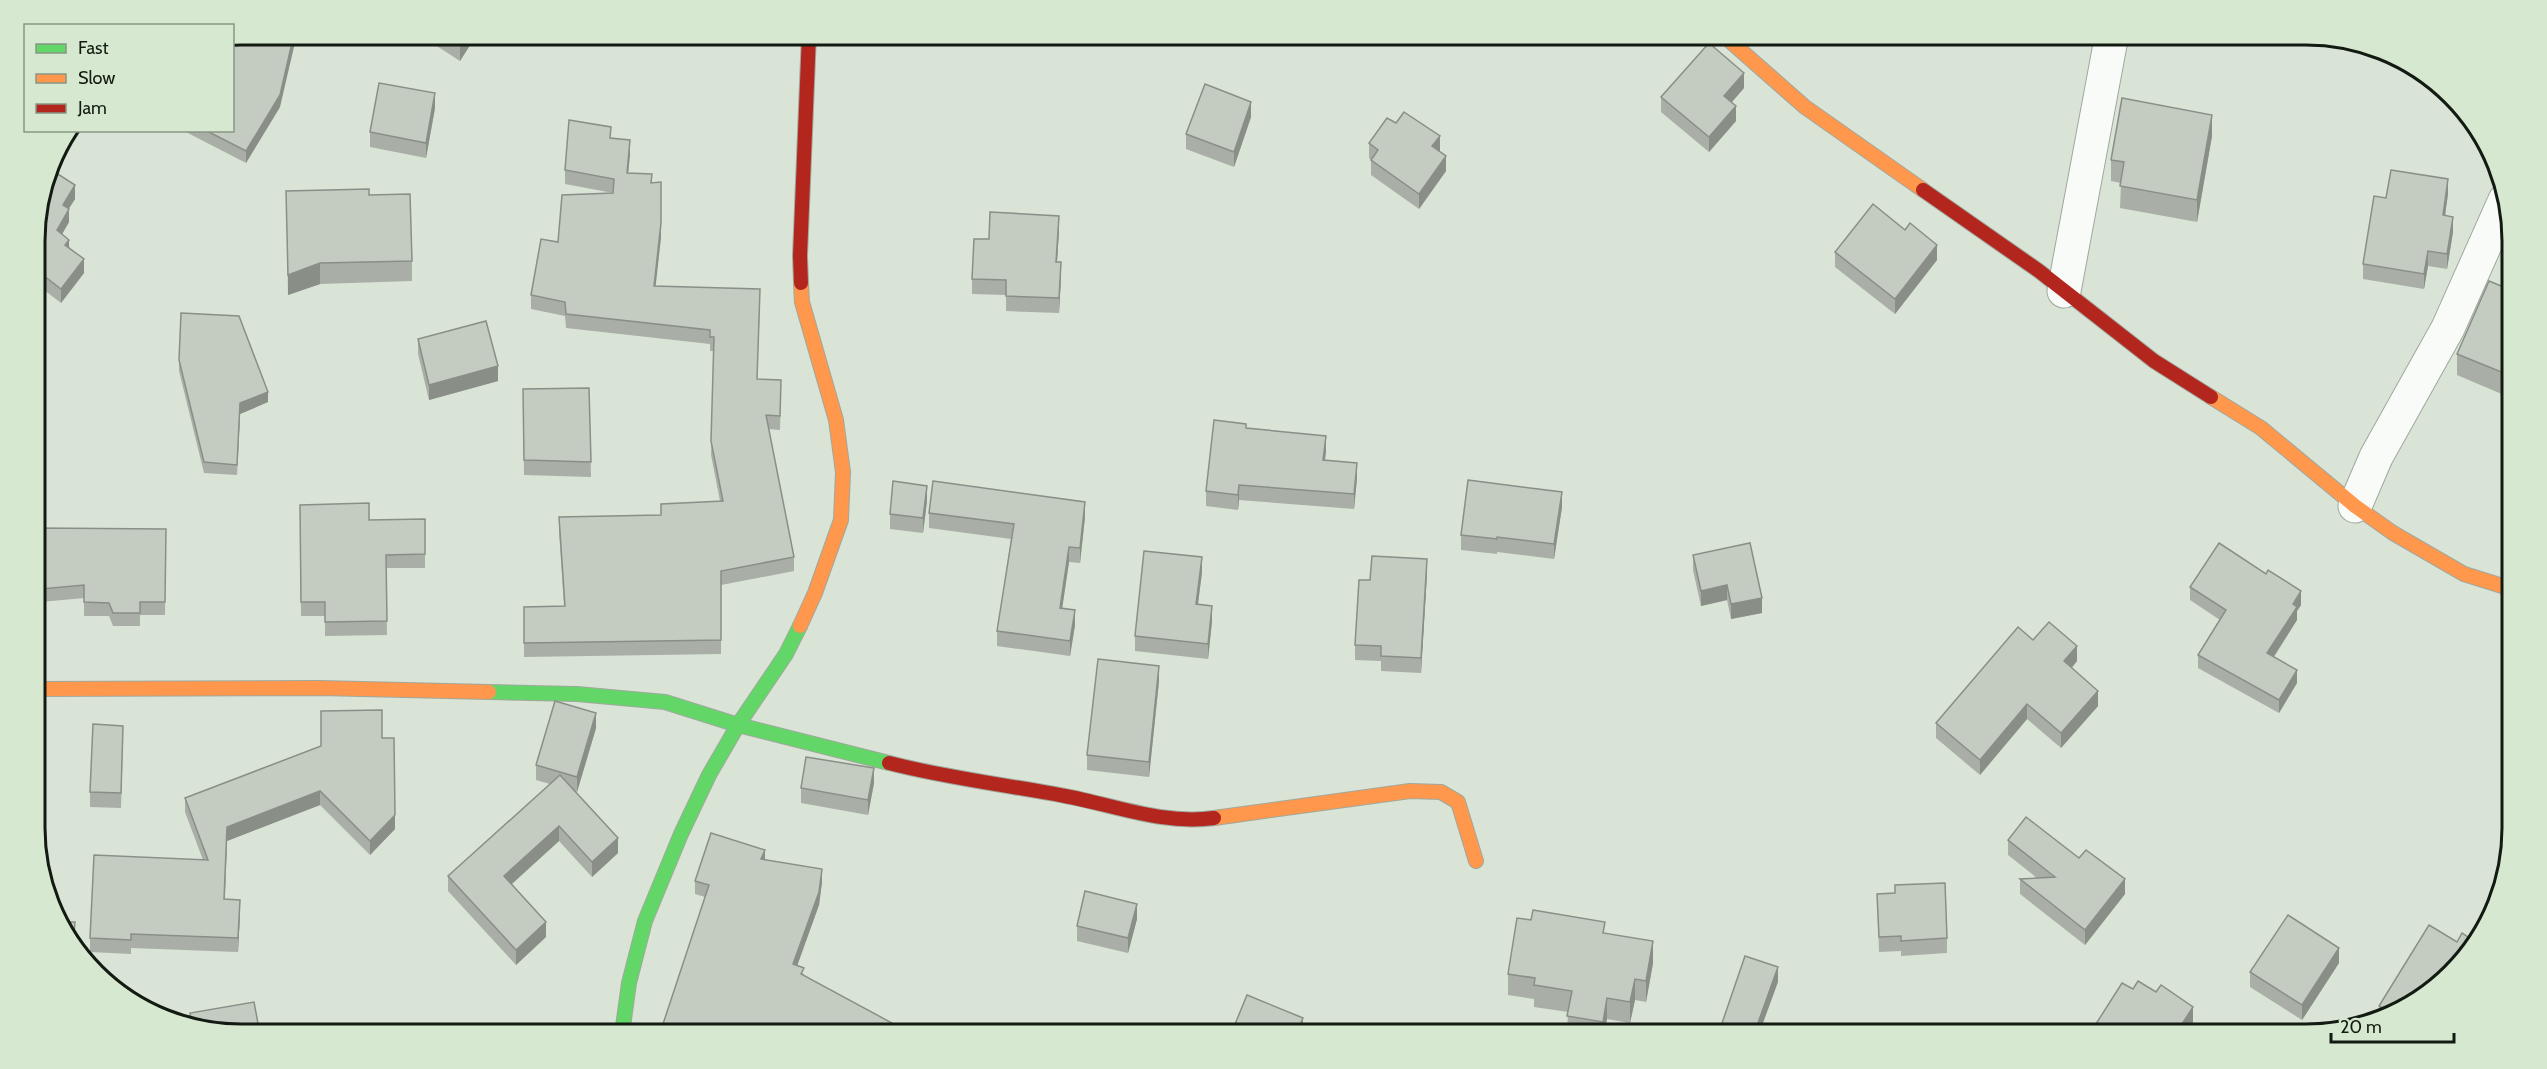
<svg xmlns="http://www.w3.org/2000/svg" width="2547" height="1069" font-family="Cabin,sans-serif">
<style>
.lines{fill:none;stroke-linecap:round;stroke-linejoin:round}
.street-casing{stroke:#a0a89d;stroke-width:35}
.fast-casing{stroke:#a0a89d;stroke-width:16}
.slow-casing{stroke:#a0a89d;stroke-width:16}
.jam-casing{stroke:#a0a89d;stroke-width:16}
.street{stroke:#f9fbf9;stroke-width:33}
.fast{stroke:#63d668;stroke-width:14}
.slow{stroke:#ff974d;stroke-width:14}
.jam{stroke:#b3261e;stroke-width:14}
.wall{fill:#a9afa6}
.shaded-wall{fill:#898f87}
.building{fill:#c4ccc1;stroke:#898f87;stroke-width:1.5}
.rim{fill:none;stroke:#131a11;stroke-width:3}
</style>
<rect width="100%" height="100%" fill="#d9e3d6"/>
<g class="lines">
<defs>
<g id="street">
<polyline points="2064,291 2112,34"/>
<polyline points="2355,506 2376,457 2448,328 2505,200"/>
</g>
<g id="fast">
<polyline points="489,692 577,694 665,702 738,725 889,763"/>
<polyline points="622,1034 629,983 645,921 681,834 709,775 738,725 786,654 800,626"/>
</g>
<g id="slow">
<polyline points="1722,34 1805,107 1923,190"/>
<polyline points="2211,397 2261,428 2355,506 2393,533 2464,574 2512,589"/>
<polyline points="800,626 815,593 841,520 843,472 836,420 802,302 801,283"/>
<polyline points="36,689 320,688 489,692"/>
<polyline points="1214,818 1410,791 1441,792 1458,802 1476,861"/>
</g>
<g id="jam">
<polyline points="1923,190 2039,271 2154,361 2211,397"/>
<polyline points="801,283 800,256 809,34"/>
<path d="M889,763c58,15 118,22 176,33 49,9 98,29 149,22"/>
</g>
</defs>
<use href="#street" class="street-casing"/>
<use href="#fast" class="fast-casing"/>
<use href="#slow" class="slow-casing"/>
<use href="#jam" class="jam-casing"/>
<use href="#street" class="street"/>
<use href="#fast" class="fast"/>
<use href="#slow" class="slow"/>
<use href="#jam" class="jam"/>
</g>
<g class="wall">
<polygon points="429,34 477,34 460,61 429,41"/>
<polygon points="1744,88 1732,102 1736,121 1709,152 1661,112 1661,97"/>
<polygon points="280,107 246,163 182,130 232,130"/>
<polygon points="435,108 426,158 370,147 370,132"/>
<polygon points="1251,117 1234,167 1186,149 1186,134"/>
<polygon points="2212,136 2197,222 2120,208 2121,183 2111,181 2111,160"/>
<polygon points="611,138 630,154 628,173 652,183 661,237 655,287 760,303 757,379 781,394 780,430 769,429 794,557 794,571 721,585 721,654 524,657 524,607 564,606 559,531 559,517 661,515 720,501 711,455 714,351 710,351 710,344 566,328 565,316 531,309 531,295 558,242 613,193 565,184 565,170"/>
<polygon points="1369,143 1440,151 1446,171 1419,209 1371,175 1371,160 1369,158"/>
<polygon points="286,191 369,195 412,261 412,281 320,284 288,295"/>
<polygon points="2448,194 2445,215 2453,232 2447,269 2428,266 2424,289 2363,279 2363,264 2386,198"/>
<polygon points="75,199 69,208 69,222 62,234 84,273 61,303 35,283 35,227"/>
<polygon points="1059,231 1057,262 1061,277 1059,313 1006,311 1006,295 972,294 972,279 989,239"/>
<polygon points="1835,252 1937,260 1895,314 1835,267"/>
<polygon points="2511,290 2511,416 2511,398 2457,375 2457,354"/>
<polygon points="418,339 498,381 429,400 418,354"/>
<polygon points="179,360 268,402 240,414 237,475 204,473 179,371"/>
<polygon points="589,388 591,477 524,475 523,389"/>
<polygon points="1326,451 1325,460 1357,478 1354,509 1239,500 1238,510 1206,506 1206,491"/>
<polygon points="927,501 923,533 890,529 890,514"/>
<polygon points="300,505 369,520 425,519 425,568 386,568 387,635 325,636 325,616 301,616"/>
<polygon points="1562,507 1554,559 1497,552 1497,554 1461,550 1461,535"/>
<polygon points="929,513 1085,517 1080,563 1069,562 1062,608 1075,625 1070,656 997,646 997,631 1011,539 929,528"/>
<polygon points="36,528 166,529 165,615 140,615 140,626 113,626 109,616 84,616 84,598 41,602 36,541"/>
<polygon points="1693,555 1762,613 1731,619 1727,600 1701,606 1693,570"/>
<polygon points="1202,572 1198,604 1212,621 1208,659 1135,651 1135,636"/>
<polygon points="1427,574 1421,673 1381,671 1381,661 1355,660 1355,645 1370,580"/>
<polygon points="2190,587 2301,605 2297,611 2297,620 2274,657 2297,683 2279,713 2198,668 2198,655 2220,620 2190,600"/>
<polygon points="2033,640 2077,661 2072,668 2098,706 2061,748 2027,719 1980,775 1936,738 1936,723"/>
<polygon points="1159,681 1149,777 1087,770 1087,755"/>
<polygon points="596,728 577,792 575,791 618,853 592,877 559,841 512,884 546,937 516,965 448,891 448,876 550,784 536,780 536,765"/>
<polygon points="382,738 395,829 370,855 320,805 227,841 225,899 240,913 238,952 131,948 131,954 90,952 90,938 203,860 185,812 185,798"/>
<polygon points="123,741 121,808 90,807 90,792"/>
<polygon points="874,783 868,815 801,803 801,788"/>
<polygon points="2008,840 2079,858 2125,894 2085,945 2020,894 2020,879 2037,878 2008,855"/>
<polygon points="765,860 822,882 819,905 797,966 804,975 903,1034 663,1034 663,1024 705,897 695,894 695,881"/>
<polygon points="1877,894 1947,938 1947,953 1901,956 1901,951 1879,952"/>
<polygon points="1137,919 1128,953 1077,941 1077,926"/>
<polygon points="1605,934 1653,963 1646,1002 1635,1000 1630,1023 1607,1019 1604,1034 1567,1034 1568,1012 1534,1007 1534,999 1508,995 1508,974"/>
<polygon points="2457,942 2421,1000 2379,1014 2379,1006"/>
<polygon points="2339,963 2302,1020 2250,987 2250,972"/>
<polygon points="2133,989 2193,1022 2185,1034 2094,1034 2094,1027"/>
</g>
<g class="shaded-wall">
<polygon points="294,34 297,34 280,107 246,163 246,151"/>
<polygon points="468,34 477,34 460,61 460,46"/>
<polygon points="1744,73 1744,88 1724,111 1724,96"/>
<polygon points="435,93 435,108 426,158 426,143"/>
<polygon points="1251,102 1251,117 1234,167 1234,152"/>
<polygon points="1736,106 1736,121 1709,152 1709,137"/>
<polygon points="2212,115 2212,136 2197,222 2197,200"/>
<polygon points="1440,136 1440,151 1432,161 1432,146"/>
<polygon points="630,140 630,154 627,187 627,173"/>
<polygon points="1446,156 1446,171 1419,209 1419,194"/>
<polygon points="2448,179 2448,194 2443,230 2443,215"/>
<polygon points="661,182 661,237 654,301 654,286"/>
<polygon points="75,185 75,199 63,218 63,205"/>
<polygon points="69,209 69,222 57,243 57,230"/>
<polygon points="1059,216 1059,231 1056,277 1056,262"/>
<polygon points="2453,217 2453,232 2447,269 2447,254"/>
<polygon points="69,240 69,254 65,245"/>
<polygon points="1937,245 1937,260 1895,314 1895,299"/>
<polygon points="2428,251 2428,266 2424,289 2424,274"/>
<polygon points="84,259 84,273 61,303 61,289"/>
<polygon points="1061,262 1061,277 1059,313 1059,298"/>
<polygon points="320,263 320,284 288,295 288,275"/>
<polygon points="498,366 498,381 429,400 429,385"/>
<polygon points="268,392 268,402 240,414 237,475 240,403"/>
<polygon points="1326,436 1326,451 1323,475 1323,460"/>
<polygon points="1357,463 1357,478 1354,509 1354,494"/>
<polygon points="1239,485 1239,500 1238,510 1238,495"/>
<polygon points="927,486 927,501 923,533 923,518"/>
<polygon points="1562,492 1562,507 1554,559 1554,544"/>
<polygon points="1085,502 1085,517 1080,563 1080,548"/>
<polygon points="1069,547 1069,562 1060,623 1060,608"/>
<polygon points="1202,557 1202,572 1196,619 1196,604"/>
<polygon points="1427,559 1427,574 1421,673 1421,658"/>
<polygon points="1727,585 1727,600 1701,606 1701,591"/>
<polygon points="2301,591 2301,605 2297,611 2297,620 2267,667 2267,653 2293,604"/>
<polygon points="1762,598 1762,613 1731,619 1731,604"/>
<polygon points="1212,606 1212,621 1208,659 1208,644"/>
<polygon points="1075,610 1075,625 1070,656 1070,641"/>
<polygon points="2077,646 2077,661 2064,676 2064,661"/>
<polygon points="1159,666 1159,681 1149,777 1149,762"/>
<polygon points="2297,670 2297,683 2279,713 2279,700"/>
<polygon points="2098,691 2098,706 2061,748 2061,733"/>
<polygon points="2027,704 2027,719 1980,775 1980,760"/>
<polygon points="596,713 596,728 577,792 577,777"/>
<polygon points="874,768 874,783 868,815 868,800"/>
<polygon points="320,791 320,805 227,841 224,913 227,827"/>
<polygon points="395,815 395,829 370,855 370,841"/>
<polygon points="559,826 559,841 504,891 504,876"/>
<polygon points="618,838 618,853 592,877 592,862"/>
<polygon points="765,850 765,864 761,859"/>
<polygon points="822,869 822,882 819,905 793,977 793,964"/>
<polygon points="2125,879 2125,894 2085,945 2085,930"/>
<polygon points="240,900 240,913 238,952 238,938"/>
<polygon points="1137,904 1137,919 1128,953 1128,938"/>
<polygon points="546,922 546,937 516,965 516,950"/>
<polygon points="1653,941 1653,963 1646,1002 1646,981"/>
<polygon points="2339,948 2339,963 2302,1020 2302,1005"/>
<polygon points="1778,967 1778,982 1759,1034 1754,1034"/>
<polygon points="1635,979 1635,1000 1630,1023 1630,1002"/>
<polygon points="1607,998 1607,1019 1604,1034 1603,1034 1603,1022"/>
<polygon points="2193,1007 2193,1022 2185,1034 2178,1034 2178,1030"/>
<polygon points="1303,1018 1303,1034 1296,1034"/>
</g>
<g class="building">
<polygon points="241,34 294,34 280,95 246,151 205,130 232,130 232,38 233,36"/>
<polygon points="442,34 468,34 460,46"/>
<polygon points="1709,43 1744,73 1724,96 1736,106 1709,137 1661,97"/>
<polygon points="379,83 435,93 426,143 370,132"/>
<polygon points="1205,84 1251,102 1234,152 1186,134"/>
<polygon points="2122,98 2212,115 2197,200 2120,186 2124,162 2111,160"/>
<polygon points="1404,112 1440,136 1432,146 1446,156 1419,194 1371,160 1378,150 1369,143 1387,118 1396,123"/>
<polygon points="569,120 611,127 610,138 630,140 627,173 652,174 651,183 661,182 661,223 654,286 760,289 757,379 781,380 780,416 766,415 794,557 721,571 721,640 524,643 524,607 565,606 559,517 661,515 661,504 723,501 711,441 714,337 710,337 710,330 566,314 565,302 531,295 541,239 558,242 562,195 613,193 614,179 565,170"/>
<polygon points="50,169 75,185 63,205 69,209 57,230 69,240 65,245 84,259 61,289 35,269 35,227"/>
<polygon points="2391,170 2448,179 2443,215 2453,217 2447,254 2428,251 2424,274 2363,264 2374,196 2386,198"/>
<polygon points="369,189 369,195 410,194 412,261 320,263 288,275 286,191"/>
<polygon points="1873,204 1905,230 1910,223 1937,245 1895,299 1835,252"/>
<polygon points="990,212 1059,216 1056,262 1061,262 1059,298 1006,296 1006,280 972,279 974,239 989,239"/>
<polygon points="2489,281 2511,290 2511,376 2457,354"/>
<polygon points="181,313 239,316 268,392 240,403 237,465 204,462 179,360"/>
<polygon points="486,321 498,366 429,385 418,339"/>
<polygon points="589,388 591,462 524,460 523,389"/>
<polygon points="1214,420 1246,424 1246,428 1326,436 1323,460 1357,463 1354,494 1239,485 1238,495 1206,491"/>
<polygon points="1468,480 1562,492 1554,544 1497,537 1497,539 1461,535"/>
<polygon points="893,481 927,486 923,518 890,514"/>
<polygon points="933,481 1085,502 1080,548 1069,547 1060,608 1075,610 1070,641 997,631 1014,524 929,513"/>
<polygon points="369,503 369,520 425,519 425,554 386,555 387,621 325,622 325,602 301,602 300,505"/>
<polygon points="36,528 166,529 165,602 140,602 140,613 113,613 109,603 84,602 84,585 41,589"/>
<polygon points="1750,543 1762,598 1731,604 1727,585 1701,591 1693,555"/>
<polygon points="2219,543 2266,574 2268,570 2301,591 2293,604 2297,607 2267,653 2297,670 2279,700 2198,655 2226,610 2190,587"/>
<polygon points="1144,551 1202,557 1196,604 1212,606 1208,644 1135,636"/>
<polygon points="1372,556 1427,559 1421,658 1381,656 1381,646 1355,645 1359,580 1370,580"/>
<polygon points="2049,622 2077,646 2064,661 2098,691 2061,733 2027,704 1980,760 1936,723 2018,627 2033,640"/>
<polygon points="1098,659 1159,666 1149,762 1087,755"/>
<polygon points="555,701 596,713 577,777 536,765"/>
<polygon points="382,710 382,738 394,738 395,815 370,841 320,791 227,827 224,899 240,900 238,938 131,934 131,940 90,938 94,855 208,860 185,798 321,746 321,711"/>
<polygon points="93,724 123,726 121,793 90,792"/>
<polygon points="806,757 874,768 868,800 801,788"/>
<polygon points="560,775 618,838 592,862 559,826 504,876 546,922 516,950 448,876"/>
<polygon points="2026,817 2079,858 2086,850 2125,879 2085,930 2020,879 2055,877 2008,840"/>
<polygon points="711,833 765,850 761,859 822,869 819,892 793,964 804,968 801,974 903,1029 900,1034 695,1034 663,1024 709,885 695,881"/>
<polygon points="1945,883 1947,938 1901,941 1901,936 1879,937 1877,894 1895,893 1895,885"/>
<polygon points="1085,891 1137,904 1128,938 1077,926"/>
<polygon points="1533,910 1605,922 1603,933 1653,941 1646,981 1635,979 1630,1002 1607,998 1603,1022 1567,1016 1572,991 1534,985 1535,978 1508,974 1517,918 1531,920"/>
<polygon points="2288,915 2339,948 2302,1005 2250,972"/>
<polygon points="64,922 75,922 73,945"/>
<polygon points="2429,925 2457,942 2462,933 2476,942 2470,954 2421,1000 2388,1011 2379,1006"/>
<polygon points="1745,956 1778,967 1754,1034 1726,1034 1719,1032"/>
<polygon points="2138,981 2156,992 2161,985 2193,1007 2178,1030 2183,1034 2105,1034 2094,1027 2122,983 2133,989"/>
<polygon points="1247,995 1303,1018 1296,1034 1231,1034"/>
<polygon points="254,1002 260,1034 241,1035 192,1025 190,1013"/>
</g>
<path d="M0 0H2547V1069H0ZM241 45H2306A196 196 0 0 1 2502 241V828A196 196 0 0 1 2306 1024H241A196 196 0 0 1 45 828V241A196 196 0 0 1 241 45Z" fill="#d6e9d0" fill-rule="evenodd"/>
<path class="rim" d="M241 45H2306A196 196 0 0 1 2502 241V828A196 196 0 0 1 2306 1024H241A196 196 0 0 1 45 828V241A196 196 0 0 1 241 45Z"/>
<rect x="24" y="24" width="210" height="108" fill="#d6e9d0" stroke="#889684" stroke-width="1.5"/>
<rect x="36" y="44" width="30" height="9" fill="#63d668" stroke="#889684" stroke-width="1.5"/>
<text x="78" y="54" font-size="18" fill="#131a11">Fast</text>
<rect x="36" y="74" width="30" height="9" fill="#ff974d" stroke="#889684" stroke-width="1.5"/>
<text x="78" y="84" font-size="18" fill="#131a11">Slow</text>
<rect x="36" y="104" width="30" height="9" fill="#b3261e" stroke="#889684" stroke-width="1.5"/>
<text x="78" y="114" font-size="18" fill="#131a11">Jam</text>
<path d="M2331 1033v9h123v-9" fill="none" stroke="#131a11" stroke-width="3"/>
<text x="2340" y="1033" font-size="18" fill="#131a11" stroke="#d6e9d0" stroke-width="4.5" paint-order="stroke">20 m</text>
</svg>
